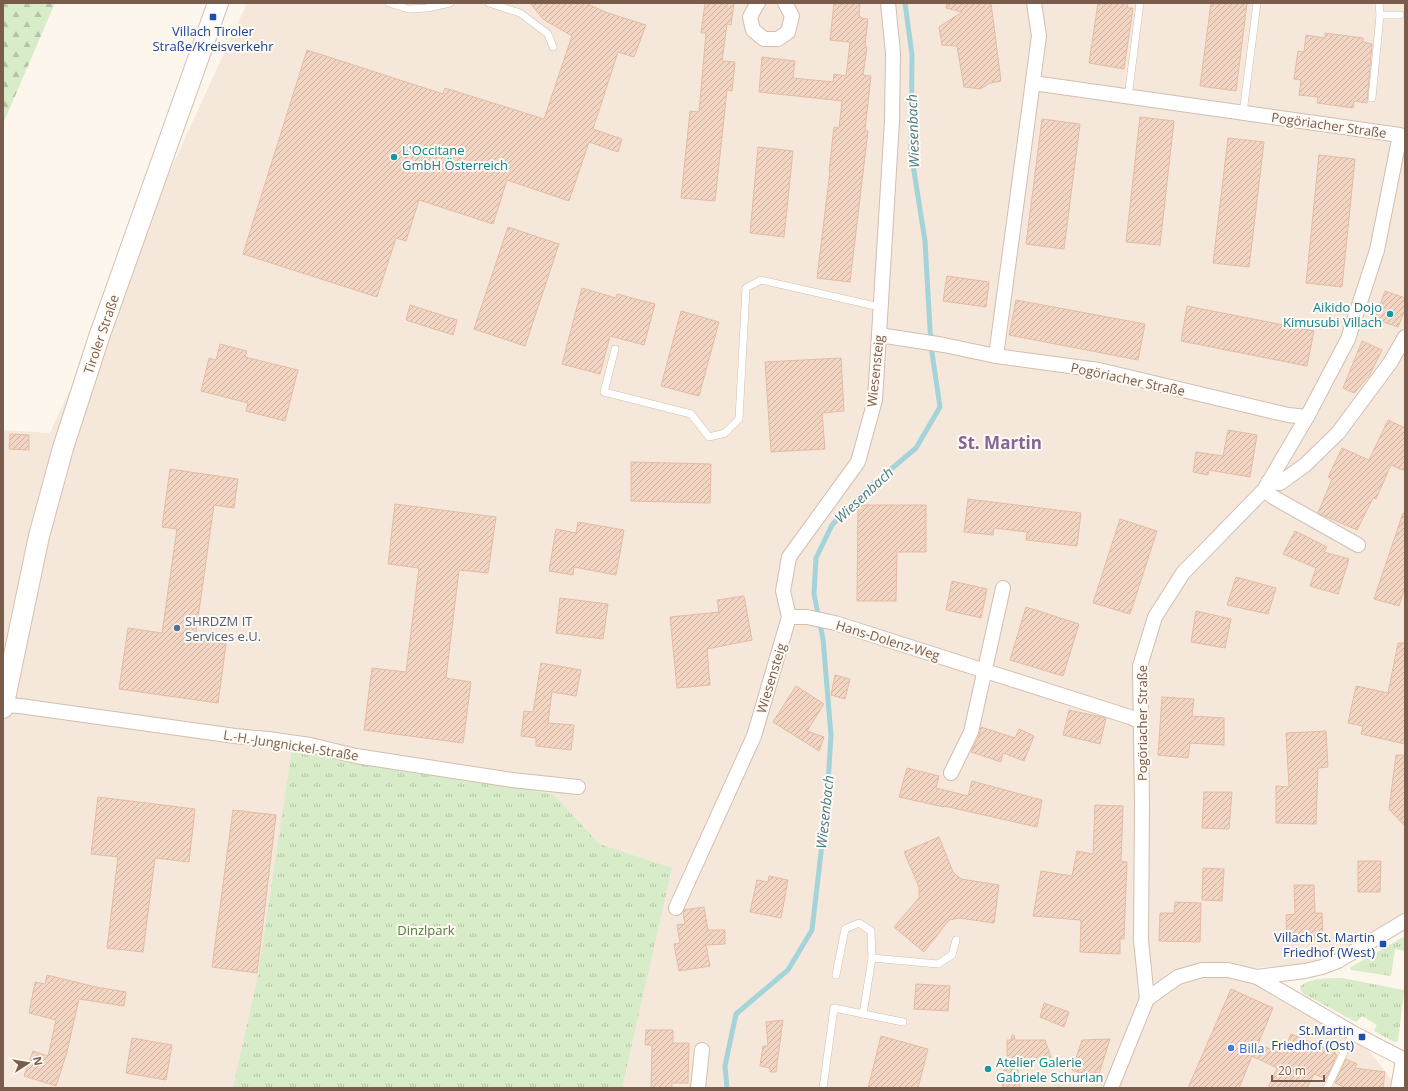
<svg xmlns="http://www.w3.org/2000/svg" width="1408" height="1091" font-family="'Open Sans',sans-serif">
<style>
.residential{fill:#f5e8da}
.grass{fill:url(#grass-tufts)}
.forest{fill:url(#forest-firs)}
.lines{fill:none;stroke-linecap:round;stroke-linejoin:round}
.stream{stroke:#a5d3da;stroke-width:5}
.building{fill:url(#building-hatch);stroke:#e6bba3}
.service-casing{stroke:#d1beb0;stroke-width:8}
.minor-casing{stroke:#d1beb0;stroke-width:16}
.secondary-casing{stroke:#d6c0b0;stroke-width:22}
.service{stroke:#fff;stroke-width:7}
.minor{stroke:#fff;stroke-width:14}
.secondary{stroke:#fff;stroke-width:20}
.transit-dot{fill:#1a4fb4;stroke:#fffaf3;stroke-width:1.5}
.culture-dot{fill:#0f9aa8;stroke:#fffaf3;stroke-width:1.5}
.service-dot{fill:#5c6f8a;stroke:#fffaf3;stroke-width:1.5}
.shop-dot{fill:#3f7fe0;stroke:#fffaf3;stroke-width:1.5}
.labels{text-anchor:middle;stroke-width:4;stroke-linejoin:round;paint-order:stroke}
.transit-label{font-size:13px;fill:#164399;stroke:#fffaf3;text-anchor:end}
.street-label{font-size:13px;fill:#7a5c4d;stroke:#fffaf3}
.culture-label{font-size:13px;fill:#0d838f;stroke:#fffaf3;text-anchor:start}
.service-label{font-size:13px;fill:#4e5e75;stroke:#fffaf3;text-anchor:start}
.park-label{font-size:13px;fill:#537a41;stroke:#fffaf3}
.shop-label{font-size:13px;fill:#366cbe;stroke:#fffaf3;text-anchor:start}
.water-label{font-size:14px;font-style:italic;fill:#437c86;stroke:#fffaf3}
.district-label{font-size:17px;font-weight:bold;fill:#846695;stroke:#fffaf3}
</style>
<defs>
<pattern id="grass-tufts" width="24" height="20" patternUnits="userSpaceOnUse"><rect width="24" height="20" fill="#d8ecc9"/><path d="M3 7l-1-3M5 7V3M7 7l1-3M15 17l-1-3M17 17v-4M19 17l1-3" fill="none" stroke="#b4c2a5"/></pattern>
<pattern id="forest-firs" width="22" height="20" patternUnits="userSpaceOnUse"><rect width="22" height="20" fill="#d8ecc9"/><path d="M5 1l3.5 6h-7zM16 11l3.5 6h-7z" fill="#b4c2a5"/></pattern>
<pattern id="building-hatch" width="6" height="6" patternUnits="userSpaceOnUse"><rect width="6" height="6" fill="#f3d5c3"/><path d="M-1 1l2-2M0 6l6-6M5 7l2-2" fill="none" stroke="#cab0a1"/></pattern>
</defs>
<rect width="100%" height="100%" fill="#fdf6ec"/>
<polygon class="residential" points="247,3 1405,3 1405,925 1344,962 1255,968 1353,1030 1398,1088 3,1088 3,430 50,433"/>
<g class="grass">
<polygon points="293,743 554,795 599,844 672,868 622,1088 233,1088 258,975"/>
<polygon points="1405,936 1405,951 1395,949 1391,976 1351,970 1350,968 1351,967"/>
<path d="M1342,978l62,12v1l-6,50 -4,1 -20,-11 3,-6 -15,-9 -6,6 -54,-29 -2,-6c7,-9 30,-9 42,-9z"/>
</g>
<polygon class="forest" points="3,3 55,3 3,124"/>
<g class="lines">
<polyline class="stream" points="727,1088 725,1066 736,1014 788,970 812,930 827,801 831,735 823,639 814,594 816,558 832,525 864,492 916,448 940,407 931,346 925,241 911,152 912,55 905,3"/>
</g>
<g class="building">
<polygon points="530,3 585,3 608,13 646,25 634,57 618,52 593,129 622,139 618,152 589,142 569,201 507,180 493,224 419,200 406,241 396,238 377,297 243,254 307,50 443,94 445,88 544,119 572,36 543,19"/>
<polygon points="705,3 734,3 731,25 727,24 722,61 735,62 732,91 727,90 715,201 681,198 690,111 699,112 706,33 701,33"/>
<polygon points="834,3 860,3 859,16 860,16 860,18 868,19 865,46 867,47 863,75 871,76 865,130 868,131 850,282 817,278 830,171 829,171 834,127 839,128 842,101 759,92 762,57 795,61 793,78 833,82 834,74 846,76 850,42 830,40"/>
<polygon points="947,3 991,3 1001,81 990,83 980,89 964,87 957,46 942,45 939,27 962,12 946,8"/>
<polygon points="1098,3 1128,3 1127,8 1133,8 1124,69 1089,63"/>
<polygon points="1211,3 1247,3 1236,91 1200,86"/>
<polygon points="1325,33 1363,38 1363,42 1372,44 1367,103 1354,101 1353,108 1317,103 1318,97 1299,95 1301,80 1294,79 1298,51 1304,52 1306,35 1325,38"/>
<polygon points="1140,117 1174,121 1160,245 1126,242"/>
<polygon points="1042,119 1080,124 1064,249 1026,244"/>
<polygon points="1228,138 1264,142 1249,267 1213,263"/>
<polygon points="758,147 793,151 784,237 750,233"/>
<polygon points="1319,155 1355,159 1342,287 1306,283"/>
<polygon points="508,227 559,244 525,346 474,329"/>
<polygon points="947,276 989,282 986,307 943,301"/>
<polygon points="582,288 616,298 617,294 655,304 644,345 610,336 600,374 562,364"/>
<polygon points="1385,291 1405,298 1405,309 1398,327 1375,319"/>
<polygon points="1016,300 1145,324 1138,360 1009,335"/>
<polygon points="410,305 457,320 453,335 406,320"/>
<polygon points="1187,306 1314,331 1307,366 1181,341"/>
<polygon points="681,311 719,322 699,396 661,386"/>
<polygon points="1362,341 1382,350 1369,376 1354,393 1343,388"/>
<polygon points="220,344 247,351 245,357 298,370 285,421 246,411 248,403 201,391 209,358 216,360"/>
<polygon points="841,358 844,411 822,413 825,449 771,452 765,362"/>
<polygon points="1388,420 1405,428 1405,471 1391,465 1376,499 1373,498 1357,530 1318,513 1332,479 1328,477 1342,448 1369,460"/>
<polygon points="1228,430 1257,435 1250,477 1209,470 1208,475 1193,472 1196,452 1223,456"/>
<polygon points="10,434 29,435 29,450 9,449"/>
<polygon points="631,462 711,464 710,503 631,501"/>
<polygon points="170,469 238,479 234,508 214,505 195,639 226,644 218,703 119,689 128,628 162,633 177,529 162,527"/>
<polygon points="968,499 1081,513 1077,546 1026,540 1027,532 994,528 993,535 964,532"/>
<polygon points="395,504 496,517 488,573 459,570 446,678 471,682 463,743 364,730 372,668 406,672 419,568 388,564"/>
<polygon points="858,505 926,505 926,552 897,552 896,601 857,601"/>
<polygon points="1403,513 1405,514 1405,587 1399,606 1374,599"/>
<polygon points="1120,519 1157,531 1130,614 1093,603"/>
<polygon points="578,522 624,530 616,575 574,567 573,575 549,571 556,529 576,533"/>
<polygon points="1295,531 1327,547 1324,552 1349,559 1338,594 1310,586 1316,568 1283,554"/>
<polygon points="1236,577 1276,588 1268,614 1227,605"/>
<polygon points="952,581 987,589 981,618 946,610"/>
<polygon points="744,596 752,640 707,649 710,685 677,688 670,617 719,612 717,600"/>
<polygon points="560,598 608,604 603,639 556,633"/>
<polygon points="1026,607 1079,624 1063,676 1010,660"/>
<polygon points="1196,611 1231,619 1225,648 1191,642"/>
<polygon points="1398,643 1405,643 1405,744 1361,734 1363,726 1348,723 1356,686 1388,693"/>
<polygon points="541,663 581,670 576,696 552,692 548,723 574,725 571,750 536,746 536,738 521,736 524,711 533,712"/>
<polygon points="835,675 850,679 845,699 831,695"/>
<polygon points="796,686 824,704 807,731 824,737 819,751 773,722"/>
<polygon points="1162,697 1194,699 1192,716 1224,718 1224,745 1190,743 1188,758 1158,755"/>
<polygon points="1069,710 1106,718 1100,744 1063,735"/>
<polygon points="981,727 1015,738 1019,729 1034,736 1024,761 1003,753 1001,762 971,752 979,736"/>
<polygon points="1326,731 1328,767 1318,768 1316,824 1276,823 1276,786 1289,787 1286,733"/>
<polygon points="1396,755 1405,755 1405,826 1389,809"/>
<polygon points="907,768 939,776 936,788 968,796 972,781 1042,800 1037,827 944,806 944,807 899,797"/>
<polygon points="1204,792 1232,792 1229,829 1202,828"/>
<polygon points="98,797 195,809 189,862 155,858 143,952 107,948 118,857 91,854"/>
<polygon points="1095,805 1123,806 1121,861 1127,862 1124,939 1120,939 1120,954 1080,952 1081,920 1033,916 1041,871 1072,876 1077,851 1093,854"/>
<polygon points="233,810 276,815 257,973 212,967"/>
<polygon points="939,837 953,872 961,879 999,885 994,923 959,918 949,920 924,952 894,927 919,898 919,887 904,852"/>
<polygon points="1358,861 1381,861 1380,892 1358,892"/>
<polygon points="1203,868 1224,869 1222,901 1202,900"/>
<polygon points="769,876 788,880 781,918 750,912 757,880 768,882"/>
<polygon points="1294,885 1314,885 1315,913 1322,913 1323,940 1287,941 1286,915 1295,914"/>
<polygon points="1175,902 1201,903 1200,942 1159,941 1160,913 1174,913"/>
<polygon points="704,907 708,930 725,930 725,944 706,945 710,966 679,971 674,944 680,943 677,925 685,924 683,913 684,910"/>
<polygon points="47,975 96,987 126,992 124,1006 79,999 67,1052 56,1086 24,1076 33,1051 48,1056 56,1020 29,1013 35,982 45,984"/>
<polygon points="916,984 950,986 948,1011 914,1009"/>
<polygon points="1231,989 1273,1008 1258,1044 1283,1054 1291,1034 1336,1053 1335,1054 1337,1055 1326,1079 1314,1074 1307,1088 1268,1088 1277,1068 1252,1056 1239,1088 1188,1088"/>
<polygon points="1044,1003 1069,1012 1064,1027 1040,1017"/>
<polygon points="783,1020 776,1072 770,1072 770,1068 760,1066 763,1046 768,1046 766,1022"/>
<polygon points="646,1030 673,1030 673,1043 689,1043 688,1083 672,1083 672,1088 651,1088 652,1045 645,1045"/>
<polygon points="1012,1035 1014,1035 1015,1040 1045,1040 1052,1060 1017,1061 1020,1088 1003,1088 1002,1079 1007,1059 1007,1040 1011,1040"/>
<polygon points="881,1036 928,1049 918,1088 868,1088"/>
<polygon points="132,1038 172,1045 166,1080 126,1073"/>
<polygon points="1110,1039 1099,1074 1094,1072 1092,1077 1072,1070 1082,1040"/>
<polygon points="1346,1059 1357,1064 1355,1068 1385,1072 1383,1088 1346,1088 1335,1083"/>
</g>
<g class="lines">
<defs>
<g id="service">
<polyline points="389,3 408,9 427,8 450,3"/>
<polyline points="489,3 520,13 548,34 553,47"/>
<polyline points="1379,3 1380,15 1400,15"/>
<polyline points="1128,97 1140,3"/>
<polyline points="1372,98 1380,15"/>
<polyline points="1243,113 1257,3"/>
<polyline points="615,349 604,392 691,414 709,437 725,433 739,419 746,288 761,280 880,307"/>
<polyline points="872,958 938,964 952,955 956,940"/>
<polyline points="836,975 845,929 859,923 871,931 872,958 863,1014"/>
<polyline points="823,1088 834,1008 903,1022"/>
<polyline points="1327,1088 1353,1033"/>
</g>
<g id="minor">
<polyline points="758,3 757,4 750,17 753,30 764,39 778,39 788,32 792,16 785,3"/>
<polyline points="1033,83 1400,135 1377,250 1348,339 1307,417 1264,490 1183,573 1155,617 1140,666 1142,803 1141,940 1147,999"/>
<polyline points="879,335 944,345 996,356 1099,370 1288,415 1307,417"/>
<polyline points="996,356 1039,36 1034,3"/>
<polyline points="1268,482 1280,483 1305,465 1338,433 1390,363 1405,337"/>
<polyline points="1264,490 1273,497 1358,545"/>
<polyline points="789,617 807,617 835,623 1130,717 1141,722"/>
<polyline points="3,705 20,706 235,736 268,739 310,745 356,756 512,780 578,787"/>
<polyline points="951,773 971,732 1003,588"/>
<polyline points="676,908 754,736 789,617 783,591 789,557 858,462 875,400 892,121 893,53 888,3"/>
<polyline points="1257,977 1353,1033 1405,1060"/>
<polyline points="698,1088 702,1050"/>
<polyline points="1111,1088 1147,999 1178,977 1202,970 1228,970 1257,977 1305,971 1322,967 1338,961 1405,921"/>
<polyline points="1398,1088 1403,1060"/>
</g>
<polyline id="secondary" points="3,708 39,536 63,448 99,337 218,3"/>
</defs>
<use href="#service" class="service-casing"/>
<use href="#minor" class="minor-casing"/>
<use href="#secondary" class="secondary-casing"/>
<use href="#service" class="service"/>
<use href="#minor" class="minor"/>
<use href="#secondary" class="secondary"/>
</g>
<g class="transit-dot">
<rect x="209" y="13" width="8" height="8" rx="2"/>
<rect x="1379" y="940" width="8" height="8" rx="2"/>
<rect x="1358" y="1033" width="8" height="8" rx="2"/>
</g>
<g class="culture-dot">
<circle cx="394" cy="157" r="4"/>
<circle cx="1390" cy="314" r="4"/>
<circle cx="988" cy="1069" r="4"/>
</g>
<circle class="service-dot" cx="177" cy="628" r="4"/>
<circle class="shop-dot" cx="1231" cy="1048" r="4"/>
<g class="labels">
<g class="transit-label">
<text x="213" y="36" text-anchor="middle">Villach Tiroler<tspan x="213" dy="15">Straße/Kreisverkehr</tspan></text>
<text x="1375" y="942">Villach St. Martin<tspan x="1375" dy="15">Friedhof (West)</tspan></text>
<text x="1354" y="1035">St.Martin<tspan x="1354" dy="15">Friedhof (Ost)</tspan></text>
</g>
<g class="street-label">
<text transform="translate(1329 125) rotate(8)" y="5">Pogöriacher Straße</text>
<text transform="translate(101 334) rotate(-71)" y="5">Tiroler Straße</text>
<text transform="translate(875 371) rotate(-84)" y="5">Wiesensteig</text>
<text transform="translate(1128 379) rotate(12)" y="5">Pogöriacher Straße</text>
<text transform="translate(888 640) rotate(17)" y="5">Hans-Dolenz-Weg</text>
<text transform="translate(771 678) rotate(-73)" y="5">Wiesensteig</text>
<text transform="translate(1142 723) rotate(-90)" y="5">Pogöriacher Straße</text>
<text transform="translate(291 745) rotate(9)" y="5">L.-H.-Jungnickel-Straße</text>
</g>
<g class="culture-label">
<text x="402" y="155">L'Occitane<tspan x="402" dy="15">GmbH Österreich</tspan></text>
<text x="1382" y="312" text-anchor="end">Aikido Dojo<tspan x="1382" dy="15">Kimusubi Villach</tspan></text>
<text x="996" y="1067">Atelier Galerie<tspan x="996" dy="15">Gabriele Schurian</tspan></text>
</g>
<g class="service-label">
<text x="185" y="626">SHRDZM IT<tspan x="185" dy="15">Services e.U.</tspan></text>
</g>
<g class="park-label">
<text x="426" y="935">Dinzlpark</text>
</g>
<g class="shop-label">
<text x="1239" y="1053">Billa</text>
</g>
<g class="water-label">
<text transform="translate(913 131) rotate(-92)" y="5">Wiesenbach</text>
<text transform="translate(864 495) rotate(-43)" y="5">Wiesenbach</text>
<text transform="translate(825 812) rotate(-84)" y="5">Wiesenbach</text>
</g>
<g class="district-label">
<text x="1000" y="449">St. Martin</text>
</g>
</g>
<rect width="1408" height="1091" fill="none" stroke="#7a5c4d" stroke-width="8"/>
<g transform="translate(28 1063) rotate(78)" stroke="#fffaf3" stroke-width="3" paint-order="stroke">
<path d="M0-3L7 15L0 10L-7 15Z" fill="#7a5c4d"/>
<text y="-6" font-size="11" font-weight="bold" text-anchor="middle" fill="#7a5c4d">N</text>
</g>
<path d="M1272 1075v6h52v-6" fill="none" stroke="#7a5c4d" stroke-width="2"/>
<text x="1278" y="1075" font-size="12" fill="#7a5c4d" stroke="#fffaf3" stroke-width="3" paint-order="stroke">20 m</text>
</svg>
